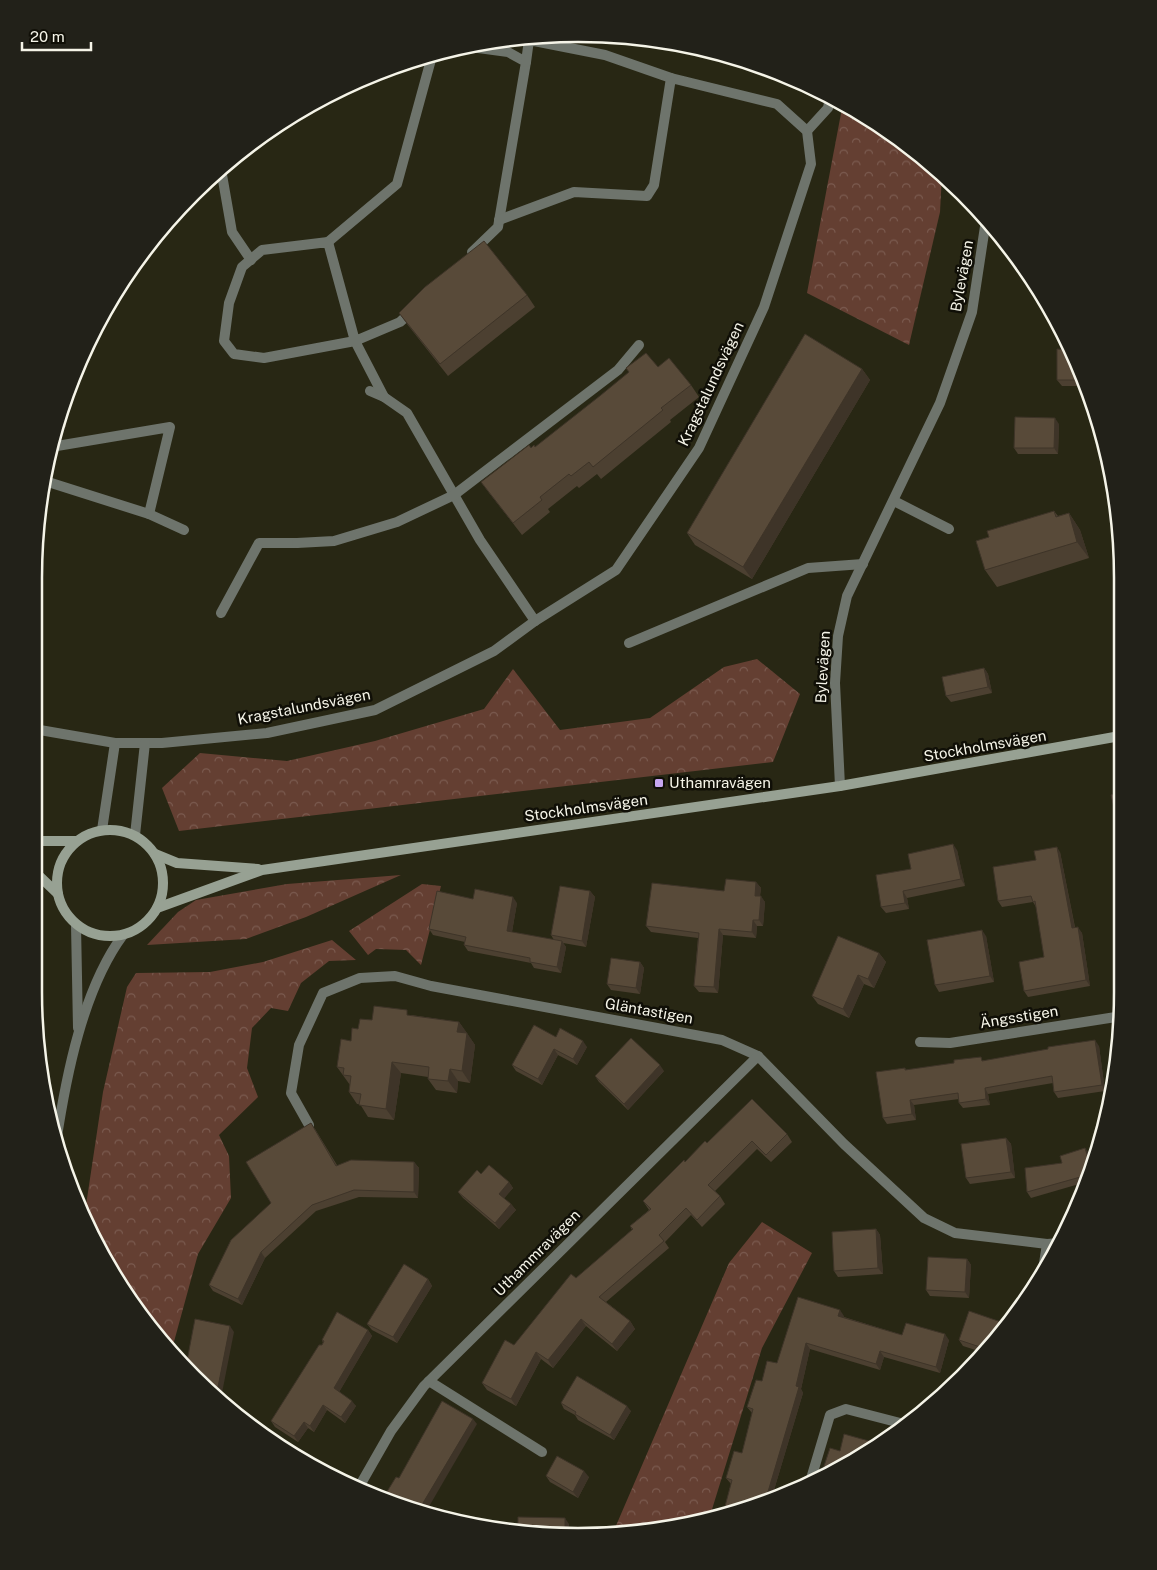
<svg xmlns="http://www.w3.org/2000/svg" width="1157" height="1570" font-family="'Public Sans',sans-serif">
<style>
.forest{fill:url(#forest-crowns)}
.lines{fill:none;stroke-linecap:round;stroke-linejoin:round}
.service{stroke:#6e746c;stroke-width:10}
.minor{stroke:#6e746c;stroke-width:10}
.secondary{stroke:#97a193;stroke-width:10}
.wall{fill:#4c4031}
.shaded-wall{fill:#3e3428}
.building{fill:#584a39;stroke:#3e3428}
.poi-dot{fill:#c6a6f0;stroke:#100f07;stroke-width:2}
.labels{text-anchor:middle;stroke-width:5;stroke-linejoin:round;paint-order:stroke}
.street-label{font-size:15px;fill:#f5f4e8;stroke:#100f07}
.poi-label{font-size:15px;fill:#f5f4e8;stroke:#100f07;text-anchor:start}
.rim{fill:none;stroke:#f5f4e8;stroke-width:2.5}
</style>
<defs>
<pattern id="forest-crowns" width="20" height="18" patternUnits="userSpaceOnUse" patternTransform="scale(1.25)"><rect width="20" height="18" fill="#643f32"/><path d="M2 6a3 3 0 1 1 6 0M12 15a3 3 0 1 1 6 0" fill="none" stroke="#7b5b50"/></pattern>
</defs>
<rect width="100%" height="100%" fill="#282714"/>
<g class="forest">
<polygon points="843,103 851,107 942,174 940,212 909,345 807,293"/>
<polygon points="757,659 800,694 773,762 179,831 162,788 200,753 287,761 375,741 484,709 513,669 560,730 650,718 724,667"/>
<polygon points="401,875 306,917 246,939 147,945 178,912 196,900 287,884"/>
<polygon points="422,884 441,886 421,965 406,950 376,949 368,955 349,931"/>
<polygon points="332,940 356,960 329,961 301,983 288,1011 271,1008 252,1028 247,1068 258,1097 219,1135 229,1156 231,1198 198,1254 172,1349 107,1264 85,1212 103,1092 127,987 136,973 210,972 263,962"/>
<polygon points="762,1222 812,1253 762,1348 709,1519 685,1526 612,1535 729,1263"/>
</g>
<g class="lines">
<g class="service">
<polyline points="807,131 828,108 830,97"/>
<polyline points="894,501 949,529"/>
<polyline points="221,613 259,543 297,543"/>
<polyline points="629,643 808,568 863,564"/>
</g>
<g class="minor">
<polyline points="471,47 508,52 526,62 498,227 472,252"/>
<polyline points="526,62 529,40 605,55 671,78"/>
<polyline points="221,169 232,232 251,260"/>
<polyline points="328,242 397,184 432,56 436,53"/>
<polyline points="370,391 384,397 407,413 480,540 535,621"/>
<polyline points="384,397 355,341 264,358 234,354 224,341 229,303 242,267 262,250 328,242 355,341 400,322 412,311"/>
<polyline points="45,481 149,514 170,427 51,447"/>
<polyline points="149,514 184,530"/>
<polyline points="297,543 334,541 397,522 454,495 618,370 639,345"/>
<polyline points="34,729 115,743 162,743 267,733 375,710 494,651 535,621 616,570 699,448 764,307 811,164 807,131 777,104 671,78 654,185 647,196 574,192 499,220"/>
<polyline points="840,786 835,683 838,636 847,596 940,403 972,312 986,220"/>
<polyline points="102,830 115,743"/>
<polyline points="135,835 145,743"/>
<polyline points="76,925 78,1028"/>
<polyline points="920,1042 950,1043 1122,1016"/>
<polyline points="309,1125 291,1093 299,1045 323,993 360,978 395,976 431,986 722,1040 758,1056 844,1144 924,1218 955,1233 1047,1244 1060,1243"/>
<path d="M56,1143c10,-67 27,-154 67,-208"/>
<polyline points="1042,1276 1047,1244"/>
<polyline points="429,1381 542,1452"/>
<polyline points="810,1482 830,1415 846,1409 908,1425"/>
<polyline points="359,1487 391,1431 424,1386 758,1056"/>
</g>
<g class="secondary">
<circle cx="110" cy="883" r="53"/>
<polyline points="34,841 77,841"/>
<polyline points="155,854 177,863 258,869"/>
<polyline points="34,871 58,894"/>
<polyline points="157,908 262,870 840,786 1120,736"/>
</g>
</g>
<g class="wall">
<polygon points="527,295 535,307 448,376 407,324 399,313"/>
<polygon points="1069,350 1082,370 1086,386 1062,386 1057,380"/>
<polygon points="658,367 691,385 699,397 670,420 671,422 601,479 597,474 579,488 577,486 548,509 550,512 522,535 490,494 481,482 531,448 535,447"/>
<polygon points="862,369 870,380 752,579 695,545 687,533"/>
<polygon points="66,400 66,427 56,427"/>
<polygon points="1059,424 1058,454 1018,454 1014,448"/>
<polygon points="1054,511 1058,516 1069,513 1080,530 1089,558 997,587 985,570 989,537"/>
<polygon points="984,668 988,674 992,693 951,702 946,696"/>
<polygon points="957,850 965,886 907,898 909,909 886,913 881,907 911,869"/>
<polygon points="1060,852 1075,927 1082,933 1090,986 1028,997 1024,991 1044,957 1036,907 1033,902 1002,907 998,901 1036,860"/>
<polygon points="756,882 761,888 760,896 765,902 763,926 757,926 756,938 723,935 718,993 699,992 694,986 698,938 651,932 646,926 724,891"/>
<polygon points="590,891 595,897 586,947 563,943 566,947 561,973 534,968 531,963 468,951 464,945 465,942 433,935 429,929 473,899 517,903 512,932 554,940 551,935"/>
<polygon points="986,936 994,982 939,992 935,985"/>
<polygon points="879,953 886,962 874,988 864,984 849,1018 818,1004 812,996"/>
<polygon points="640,962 644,968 640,994 611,990 607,984"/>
<polygon points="411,1015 459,1022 475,1045 470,1083 458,1081 457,1093 436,1090 428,1079 428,1077 401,1073 394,1120 368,1117 360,1104 357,1104 349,1092 350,1085 337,1067 351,1041 358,1029 372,1020"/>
<polygon points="556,1037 587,1047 577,1065 558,1055 542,1085 516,1071 512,1065"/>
<polygon points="1099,1046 1105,1091 1058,1098 1054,1092 1053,1083 988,1094 990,1105 963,1108 959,1103 959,1099 914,1105 916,1120 887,1124 883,1118 905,1068 906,1070"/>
<polygon points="664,1071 628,1110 599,1082 595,1076"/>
<polygon points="315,1129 337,1165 414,1162 419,1168 418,1198 359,1197 316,1211 265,1258 242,1305 213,1291 209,1285 271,1203"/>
<polygon points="787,1134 792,1142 771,1162 757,1149 715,1191 720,1196 725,1204 702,1227 691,1215 665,1242 669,1248 606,1302 630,1321 635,1329 617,1351 586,1326 553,1368 541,1359 516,1406 487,1390 482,1383 514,1345 576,1278 632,1230 630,1226 649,1210 643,1201 707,1143"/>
<polygon points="1006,1138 1011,1144 1015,1178 970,1184 966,1178"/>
<polygon points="1089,1153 1094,1166 1087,1183 1086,1182 1031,1198 1027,1192 1062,1163"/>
<polygon points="481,1174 509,1182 513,1188 504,1198 511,1204 516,1210 499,1229 463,1198 458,1192"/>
<polygon points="876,1229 880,1235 883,1274 838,1277 834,1271"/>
<polygon points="967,1259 971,1265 969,1298 930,1296 926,1290"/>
<polygon points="428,1279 432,1286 397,1343 372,1330 367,1324"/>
<polygon points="844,1316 844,1317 902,1335 949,1340 940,1373 884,1357 880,1370 810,1349 801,1389 803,1393 771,1500 723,1514 731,1484 726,1478 742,1453 752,1413 747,1407 762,1381 777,1363"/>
<polygon points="1005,1327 985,1353 963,1346 959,1340"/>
<polygon points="368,1330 372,1336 339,1392 356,1406 345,1423 327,1410 314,1432 308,1428 298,1442 275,1427 271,1421 322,1345 323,1343 322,1340"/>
<polygon points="561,1403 631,1411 614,1440 578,1420 575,1415 564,1409"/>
<polygon points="546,1476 589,1477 578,1498 550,1482"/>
</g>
<g class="shaded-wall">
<polygon points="862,369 870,380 752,579 743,567"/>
<polygon points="66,400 66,427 60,418"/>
<polygon points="1055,418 1059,424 1058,454 1054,448"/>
<polygon points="1069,513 1080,530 1089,558 1077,542"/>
<polygon points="984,668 988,674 992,693 988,687"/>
<polygon points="953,844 957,850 965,886 961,879"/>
<polygon points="1057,847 1060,852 1076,934 1072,928"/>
<polygon points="756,882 761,888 759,902 755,896"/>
<polygon points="590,891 595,897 586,947 582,941"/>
<polygon points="903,891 907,898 909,909 905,903"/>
<polygon points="761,896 765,902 763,926 759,920"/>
<polygon points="513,897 517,903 511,937 507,931"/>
<polygon points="753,920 757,926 756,938 752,932"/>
<polygon points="1078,927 1082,933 1090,986 1086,980"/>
<polygon points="719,929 723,935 718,993 714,987"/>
<polygon points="982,930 986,936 994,982 990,976"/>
<polygon points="562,941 566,947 561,973 557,967"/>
<polygon points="879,953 886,962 874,988 868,979"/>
<polygon points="640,962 644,968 640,994 636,988"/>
<polygon points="858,975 864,984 849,1018 843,1009"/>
<polygon points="459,1022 467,1033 457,1032"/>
<polygon points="467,1033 475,1045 470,1083 462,1071"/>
<polygon points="1095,1040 1099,1046 1105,1091 1102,1085"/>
<polygon points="583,1041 587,1047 577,1065 573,1059"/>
<polygon points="554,1049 558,1055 542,1085 538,1079"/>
<polygon points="392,1062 401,1073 394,1120 386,1109"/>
<polygon points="660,1065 664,1071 628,1110 624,1104"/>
<polygon points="450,1069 458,1081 457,1093 448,1081"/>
<polygon points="985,1088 988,1094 990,1105 986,1099"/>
<polygon points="910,1100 914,1105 916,1120 912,1114"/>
<polygon points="1006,1138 1011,1144 1015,1178 1011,1172"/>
<polygon points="1085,1148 1089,1153 1092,1163 1088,1158"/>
<polygon points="414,1162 419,1168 418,1198 414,1192"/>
<polygon points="509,1182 513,1188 503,1200 499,1194"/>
<polygon points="511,1204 516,1210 499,1229 495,1223"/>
<polygon points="876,1229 880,1235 883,1274 878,1268"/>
<polygon points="261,1252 265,1258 242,1305 238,1299"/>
<polygon points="967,1259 971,1265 969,1298 965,1292"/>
<polygon points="428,1279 432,1286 397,1343 393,1337"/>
<polygon points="840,1310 844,1316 842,1322 838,1316"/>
<polygon points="581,1319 586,1326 553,1368 548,1360"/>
<polygon points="630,1321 635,1329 617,1351 612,1344"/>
<polygon points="1001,1322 1005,1327 994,1343"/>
<polygon points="230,1326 234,1332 221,1398 217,1392"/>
<polygon points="368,1330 372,1336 338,1394 334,1388"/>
<polygon points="945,1334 949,1340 940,1373 936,1367"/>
<polygon points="806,1343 810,1349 801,1389 803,1393 771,1500 765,1502 796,1386"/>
<polygon points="880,1351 884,1357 880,1370 876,1364"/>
<polygon points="536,1352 541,1359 516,1406 511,1399"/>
<polygon points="352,1401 356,1406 345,1423 341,1417"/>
<polygon points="232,1402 236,1408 234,1412 229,1408"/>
<polygon points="323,1405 327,1410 314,1432 310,1426"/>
<polygon points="627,1406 631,1411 614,1440 610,1435"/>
<polygon points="473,1419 477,1424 427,1510 420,1508"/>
<polygon points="304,1422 308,1428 298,1442 294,1436"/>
<polygon points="584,1471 589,1477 578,1498 573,1492"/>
<polygon points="565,1518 569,1524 569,1532 565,1532"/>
</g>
<g class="building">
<polygon points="484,241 527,295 440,364 399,313 425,287"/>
<polygon points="805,334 862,369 743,567 687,533"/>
<polygon points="1069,347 1082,370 1085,380 1057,380 1057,349 1069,350"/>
<polygon points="646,353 658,367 669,358 691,385 661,408 663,410 593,467 589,462 571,476 569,474 540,497 542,500 513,523 481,482 529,445 531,448 534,445 535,447 601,395 629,372 626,368"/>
<polygon points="1015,417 1055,418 1054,448 1014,448"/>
<polygon points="1054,511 1056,517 1069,513 1077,542 985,570 976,541 989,537 987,531"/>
<polygon points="984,668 988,687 946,696 942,677"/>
<polygon points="1120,793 1121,828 1119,828 1111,795"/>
<polygon points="953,844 961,879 903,891 905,903 881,907 876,875 911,869 908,854"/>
<polygon points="1057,847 1072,928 1078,927 1086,980 1024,991 1019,962 1044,957 1035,901 1033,902 1031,896 998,901 993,867 1036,860 1034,851"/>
<polygon points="726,879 756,882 755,896 761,896 759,920 753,920 752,932 719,929 714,987 694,986 699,933 646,926 652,883 724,891"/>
<polygon points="560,886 590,891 582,941 551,935"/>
<polygon points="475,889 513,897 507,931 562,941 557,967 530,962 530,958 464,945 466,937 429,929 437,891 473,899"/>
<polygon points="982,930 990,976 935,985 927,940"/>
<polygon points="838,936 879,953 868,979 858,975 843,1009 812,996"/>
<polygon points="611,958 640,962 636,988 607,984"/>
<polygon points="374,1006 407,1010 407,1015 459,1022 457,1032 467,1033 462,1071 450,1069 448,1081 428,1079 429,1067 392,1062 386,1109 359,1105 361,1094 349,1092 351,1076 343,1075 344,1068 337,1067 341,1039 351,1041 352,1028 358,1029 360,1019 372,1020"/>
<polygon points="534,1025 556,1037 560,1028 583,1041 573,1059 554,1049 538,1079 512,1065"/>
<polygon points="631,1038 660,1065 624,1104 595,1076"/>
<polygon points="1095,1040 1102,1085 1054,1092 1052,1076 985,1088 986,1099 959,1103 958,1093 910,1100 912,1114 883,1118 876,1072 905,1068 905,1070 954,1063 954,1060 981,1057 982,1061 1048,1049 1048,1047"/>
<polygon points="752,1099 787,1134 766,1155 752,1141 708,1185 720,1196 697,1220 686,1208 659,1235 664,1241 599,1297 630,1321 612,1344 581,1319 548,1360 536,1352 511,1399 482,1383 505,1340 514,1345 571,1274 576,1278 633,1229 630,1226 651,1209 643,1201 684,1160 685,1162 705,1141 707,1143"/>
<polygon points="311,1123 336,1166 351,1160 414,1162 414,1192 354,1190 312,1205 261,1252 238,1299 209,1285 231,1240 271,1203 246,1162"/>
<polygon points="1006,1138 1011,1172 966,1178 961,1144"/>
<polygon points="1085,1148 1088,1158 1097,1155 1094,1166 1088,1181 1086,1182 1084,1176 1027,1192 1025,1168 1062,1163 1060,1156"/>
<polygon points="489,1165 509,1182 499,1194 511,1204 495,1223 458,1192 477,1170 481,1174"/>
<polygon points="876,1229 878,1268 834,1271 832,1232"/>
<polygon points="928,1257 967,1259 965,1292 926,1290"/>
<polygon points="404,1264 428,1279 393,1337 367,1324"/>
<polygon points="798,1297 840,1310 838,1316 902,1335 906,1323 945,1334 936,1367 880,1351 876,1364 806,1343 796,1386 799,1387 765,1502 723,1514 732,1480 726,1478 734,1451 742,1453 753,1409 747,1407 756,1380 762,1381 767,1361 777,1363"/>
<polygon points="969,1311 1001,1322 994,1343 989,1350 959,1340"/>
<polygon points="337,1312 368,1330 334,1388 352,1401 341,1417 323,1405 310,1426 304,1422 294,1436 271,1421 319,1345 322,1345 324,1341 322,1340"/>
<polygon points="195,1319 230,1326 217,1392 232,1402 229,1408 194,1377 186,1366"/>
<polygon points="577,1376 627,1406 610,1435 575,1414 576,1412 561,1403"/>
<polygon points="442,1401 473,1419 420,1508 387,1497 387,1496 385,1495 396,1477 399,1478"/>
<polygon points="844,1434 876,1443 821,1475 830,1448 840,1451"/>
<polygon points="557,1456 584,1471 573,1492 546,1476"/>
<polygon points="518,1517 565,1518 565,1532 518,1529"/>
</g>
<rect class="poi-dot" x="654" y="778" width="10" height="10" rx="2.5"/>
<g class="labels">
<g class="street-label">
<text transform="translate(962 276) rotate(-80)" y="5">Bylevägen</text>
<text transform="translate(711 384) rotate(-65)" y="5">Kragstalundsvägen</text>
<text transform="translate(823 667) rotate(-87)" y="5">Bylevägen</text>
<text transform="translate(304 707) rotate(-11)" y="5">Kragstalundsvägen</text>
<text transform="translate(985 746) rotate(-10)" y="5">Stockholmsvägen</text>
<text transform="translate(586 808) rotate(-8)" y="5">Stockholmsvägen</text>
<text transform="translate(649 1011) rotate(10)" y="5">Gläntastigen</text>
<text transform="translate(1019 1017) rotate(-9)" y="5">Ängsstigen</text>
<text transform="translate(537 1253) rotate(-45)" y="5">Uthammravägen</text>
</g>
<g class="poi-label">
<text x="669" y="788">Uthamravägen</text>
</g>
</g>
<path d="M0 0H1157V1570H0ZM578 42H578A536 536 0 0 1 1114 578V992A536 536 0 0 1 578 1528H578A536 536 0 0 1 42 992V578A536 536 0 0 1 578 42Z" fill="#222119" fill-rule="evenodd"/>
<path class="rim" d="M578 42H578A536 536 0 0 1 1114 578V992A536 536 0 0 1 578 1528H578A536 536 0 0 1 42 992V578A536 536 0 0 1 578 42Z"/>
<path d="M22 42v8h69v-8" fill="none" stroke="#f5f4e8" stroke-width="2.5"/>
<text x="30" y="42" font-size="15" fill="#f5f4e8" stroke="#100f07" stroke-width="4" paint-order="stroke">20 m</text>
</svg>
